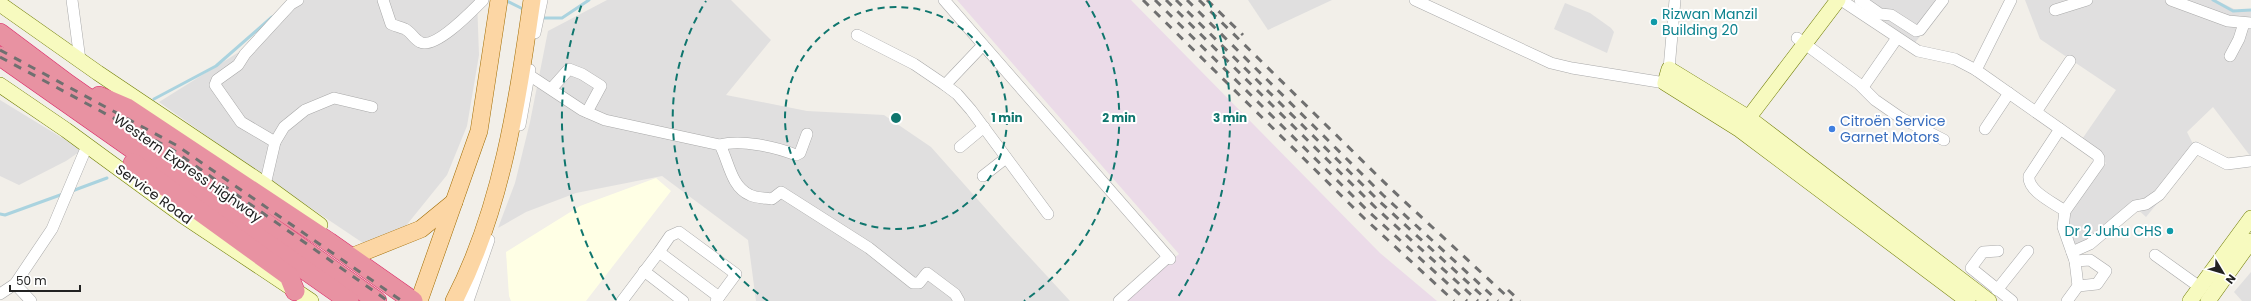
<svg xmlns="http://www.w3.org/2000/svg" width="2251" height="301" font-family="Poppins,sans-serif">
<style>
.residential{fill:#e0dfdf}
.industrial{fill:#ebdbe8}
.education{fill:#ffffe5}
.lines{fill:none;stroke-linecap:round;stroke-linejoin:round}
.stream{stroke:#aad3df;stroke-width:3}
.street-casing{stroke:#a9a9a9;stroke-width:12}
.secondary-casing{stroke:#707d05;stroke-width:16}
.primary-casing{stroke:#a06b00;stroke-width:18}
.highway-casing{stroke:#dc2a67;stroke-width:20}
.street{stroke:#fff;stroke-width:11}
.secondary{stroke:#f7fabf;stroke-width:15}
.primary{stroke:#fcd6a4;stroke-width:17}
.highway{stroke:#e892a2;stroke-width:19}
.rail{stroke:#707070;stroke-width:3;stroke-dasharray:8 8;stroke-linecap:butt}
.ring{fill:none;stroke:#0f766e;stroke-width:2;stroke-dasharray:7 5}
.culture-dot{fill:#0f9aa8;stroke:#fff;stroke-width:1.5}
.shop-dot{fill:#3f7fe0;stroke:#fff;stroke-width:1.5}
.labels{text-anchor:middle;stroke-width:4;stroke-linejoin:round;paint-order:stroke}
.culture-label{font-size:14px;fill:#0d838f;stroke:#fff;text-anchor:start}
.shop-label{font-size:14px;fill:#366cbe;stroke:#fff;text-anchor:start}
.street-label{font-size:14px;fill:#222;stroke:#fff}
.centre{fill:#0f766e;stroke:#fff;stroke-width:2}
.ring-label{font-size:12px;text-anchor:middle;font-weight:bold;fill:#0f766e;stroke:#fff;stroke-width:4;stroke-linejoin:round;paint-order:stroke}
</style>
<rect width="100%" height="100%" fill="#f2efe9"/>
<g class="residential">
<polygon points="294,0 477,0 479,55 467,126 447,175 405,227 363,243 266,178 159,102 255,42"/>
<polygon points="607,0 731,0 771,40 726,95 807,111 884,115 931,147 1011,237 1070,301 756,301 748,240 662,176 576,193 526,212 498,228 515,183 530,122 548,31"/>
<polygon points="1248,0 1332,0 1268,30"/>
<polygon points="1857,0 1948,0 1914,44"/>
<polygon points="2025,0 2216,0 2236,10 2251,11 2251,157 2213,107 2187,132 2198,154 2146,217 2133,205 2084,253 2059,227 2106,163 2078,145 2116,90 2040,39"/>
<polygon points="1565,3 1590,13 1611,28 1614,32 1607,53 1554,29"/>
<polygon points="0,100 82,150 66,161 19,185 0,176"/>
<polygon points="2251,272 2251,301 2242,301 2234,292"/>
</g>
<polygon class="industrial" points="957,0 1131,0 1380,253 1437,301 1123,301 1179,254"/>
<polygon class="education" points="656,178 671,191 586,301 511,301 509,296 506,252 580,206"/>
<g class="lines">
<g class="stream">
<polyline points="505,0 525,10"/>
<polyline points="2213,0 2233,11 2251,10"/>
<polyline points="542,18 562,18 589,0"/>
<polyline points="154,99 216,66 272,17"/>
<polyline points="72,191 107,178"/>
<polyline points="0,214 5,215 63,194"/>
</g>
<defs>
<g id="street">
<polyline points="72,0 80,60"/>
<path d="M383,0l8,24c4,2 9,3 14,5 6,3 9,10 15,13 15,8 53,-32 63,-42"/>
<polyline points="944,0 1170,259"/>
<polyline points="1415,0 1551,63 1572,68 1665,83"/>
<polyline points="1841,0 1918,51 1955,59 1976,70 2097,155 2099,158 2099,163 2065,211 2063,227 2075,261 2078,286"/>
<polyline points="1860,0 1880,14 1891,15 1916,31 1920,30 1943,0"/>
<polyline points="2171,0 2228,21 2251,23"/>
<polyline points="2055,10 2087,0"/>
<polyline points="535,33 542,0"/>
<polyline points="857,35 914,64 945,85 983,45"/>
<polyline points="1797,38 1859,84 1875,100 1901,118 1944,140"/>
<polyline points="2230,56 2239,39 2244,23"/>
<polyline points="1669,69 1675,0"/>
<polyline points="1976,70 2011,0"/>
<path d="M529,75l53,35 23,10 115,25c9,17 11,42 30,50 6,3 15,3 22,4l9,-7 88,56 44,35h6l8,-10 28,21 4,7"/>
<polyline points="945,85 957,94 971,110 1048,214"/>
<polyline points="1863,87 1897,38"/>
<polyline points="552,88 569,69 582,74 601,86 587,112"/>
<polyline points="2036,112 2070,61"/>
<polyline points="520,125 530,70"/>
<polyline points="1985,129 2009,93"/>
<path d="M2060,129l-31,47c-2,15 25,27 36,35"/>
<polyline points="275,142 241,122 215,85 217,80 238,65 245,54 291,4 298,0"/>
<path d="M720,145c21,-6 56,2 76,10l4,-2 7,-19"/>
<polyline points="960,147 984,127"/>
<polyline points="983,176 1006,158"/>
<polyline points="265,185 275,142 284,127 305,110 334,98 372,107"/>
<polyline points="1998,251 1983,252 1971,268 2012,301"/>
<polyline points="659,252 670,236 679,232 736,274 719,297"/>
<polyline points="2072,252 2090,244 2135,206 2146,204 2159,195 2196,148 2227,164 2251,161"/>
<polyline points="2155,255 2201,288"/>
<polyline points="644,271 683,301"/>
<polyline points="15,284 31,301"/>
<polyline points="1997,290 2028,251"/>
<polyline points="0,294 15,284 52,229 87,146"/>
<polyline points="468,301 489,240"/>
<polyline points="622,301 659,252 719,297 716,301"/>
<polyline points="1119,301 1168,257"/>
<polyline points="2067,301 2078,286 2097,284 2106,271 2090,260 2075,261"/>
</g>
<g id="secondary">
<polyline points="0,4 98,73 265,185 320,225"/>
<polyline points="0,85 66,130 182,215 311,301"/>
<polyline points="1743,125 1838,0"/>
<polyline points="1968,301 1740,130 1665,83 1669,69 1749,118 1989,301"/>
<polyline points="2190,301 2251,218"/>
<polyline points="2208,301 2251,241"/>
</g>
<g id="primary">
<polyline points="351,257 421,229 454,202"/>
<polyline points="419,301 479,131 499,0"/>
<path d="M454,301c48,-93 63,-198 78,-301"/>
</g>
<g id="highway">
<polyline points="0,33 68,84 377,301"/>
<polyline points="0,56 349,301"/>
<polyline points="99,96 127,108 329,242 413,301"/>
<polyline points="133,163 289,276 295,291"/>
</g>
</defs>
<use href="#street" class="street-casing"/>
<use href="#secondary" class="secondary-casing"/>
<use href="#primary" class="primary-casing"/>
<use href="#highway" class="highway-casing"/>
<use href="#street" class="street"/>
<use href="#secondary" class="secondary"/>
<use href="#primary" class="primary"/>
<use href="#highway" class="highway"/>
<g class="rail">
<polyline points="1143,0 1364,218 1454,301"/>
<polyline points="1155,0 1369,212 1467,301"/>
<polyline points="1166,0 1375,207 1478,301"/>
<polyline points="1176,0 1379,201 1488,301"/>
<polyline points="1187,0 1383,195 1498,301"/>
<polyline points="1199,0 1390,188 1512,301"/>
<polyline points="1207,0 1243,35"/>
<polyline points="0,50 176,145 402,301"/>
<polyline points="0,57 173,150 388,301"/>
<polyline points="1508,290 1520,301"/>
</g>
</g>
<g class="ring">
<circle cx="896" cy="118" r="111"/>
<path d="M768 301A223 223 0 0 1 706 1M1086 1A223 223 0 0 1 1024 301"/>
<path d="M616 300A334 334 0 0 1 583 1M1209 1A334 334 0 0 1 1176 300"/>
</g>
<g class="culture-dot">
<circle cx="1654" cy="22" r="4"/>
<circle cx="2170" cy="231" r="4"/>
</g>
<circle class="shop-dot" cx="1832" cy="129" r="4"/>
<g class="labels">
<g class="culture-label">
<text x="1662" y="19">Rizwan Manzil<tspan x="1662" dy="16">Building 20</tspan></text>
<text x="2162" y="236" text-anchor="end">Dr 2 Juhu CHS</text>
</g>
<g class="shop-label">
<text x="1840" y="126">Citroën Service<tspan x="1840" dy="16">Garnet Motors</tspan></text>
</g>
<g class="street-label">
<text transform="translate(188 168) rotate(35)" y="5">Western Express Highway</text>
<text transform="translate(154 194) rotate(36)" y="5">Service Road</text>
</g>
</g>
<circle cx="896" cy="118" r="6" class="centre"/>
<g class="ring-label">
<text x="1007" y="122">1 min</text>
<text x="1119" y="122">2 min</text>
<text x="1230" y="122">3 min</text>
</g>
<g transform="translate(2223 273) rotate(128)" stroke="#ffffff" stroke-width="3" paint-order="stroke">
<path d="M0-3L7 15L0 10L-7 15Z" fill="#222222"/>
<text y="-6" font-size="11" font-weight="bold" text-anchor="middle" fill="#222222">N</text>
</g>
<path d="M10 285v6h70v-6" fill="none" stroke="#222222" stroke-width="2"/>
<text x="16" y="285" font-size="12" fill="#222222" stroke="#ffffff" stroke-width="3" paint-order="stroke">50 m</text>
</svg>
